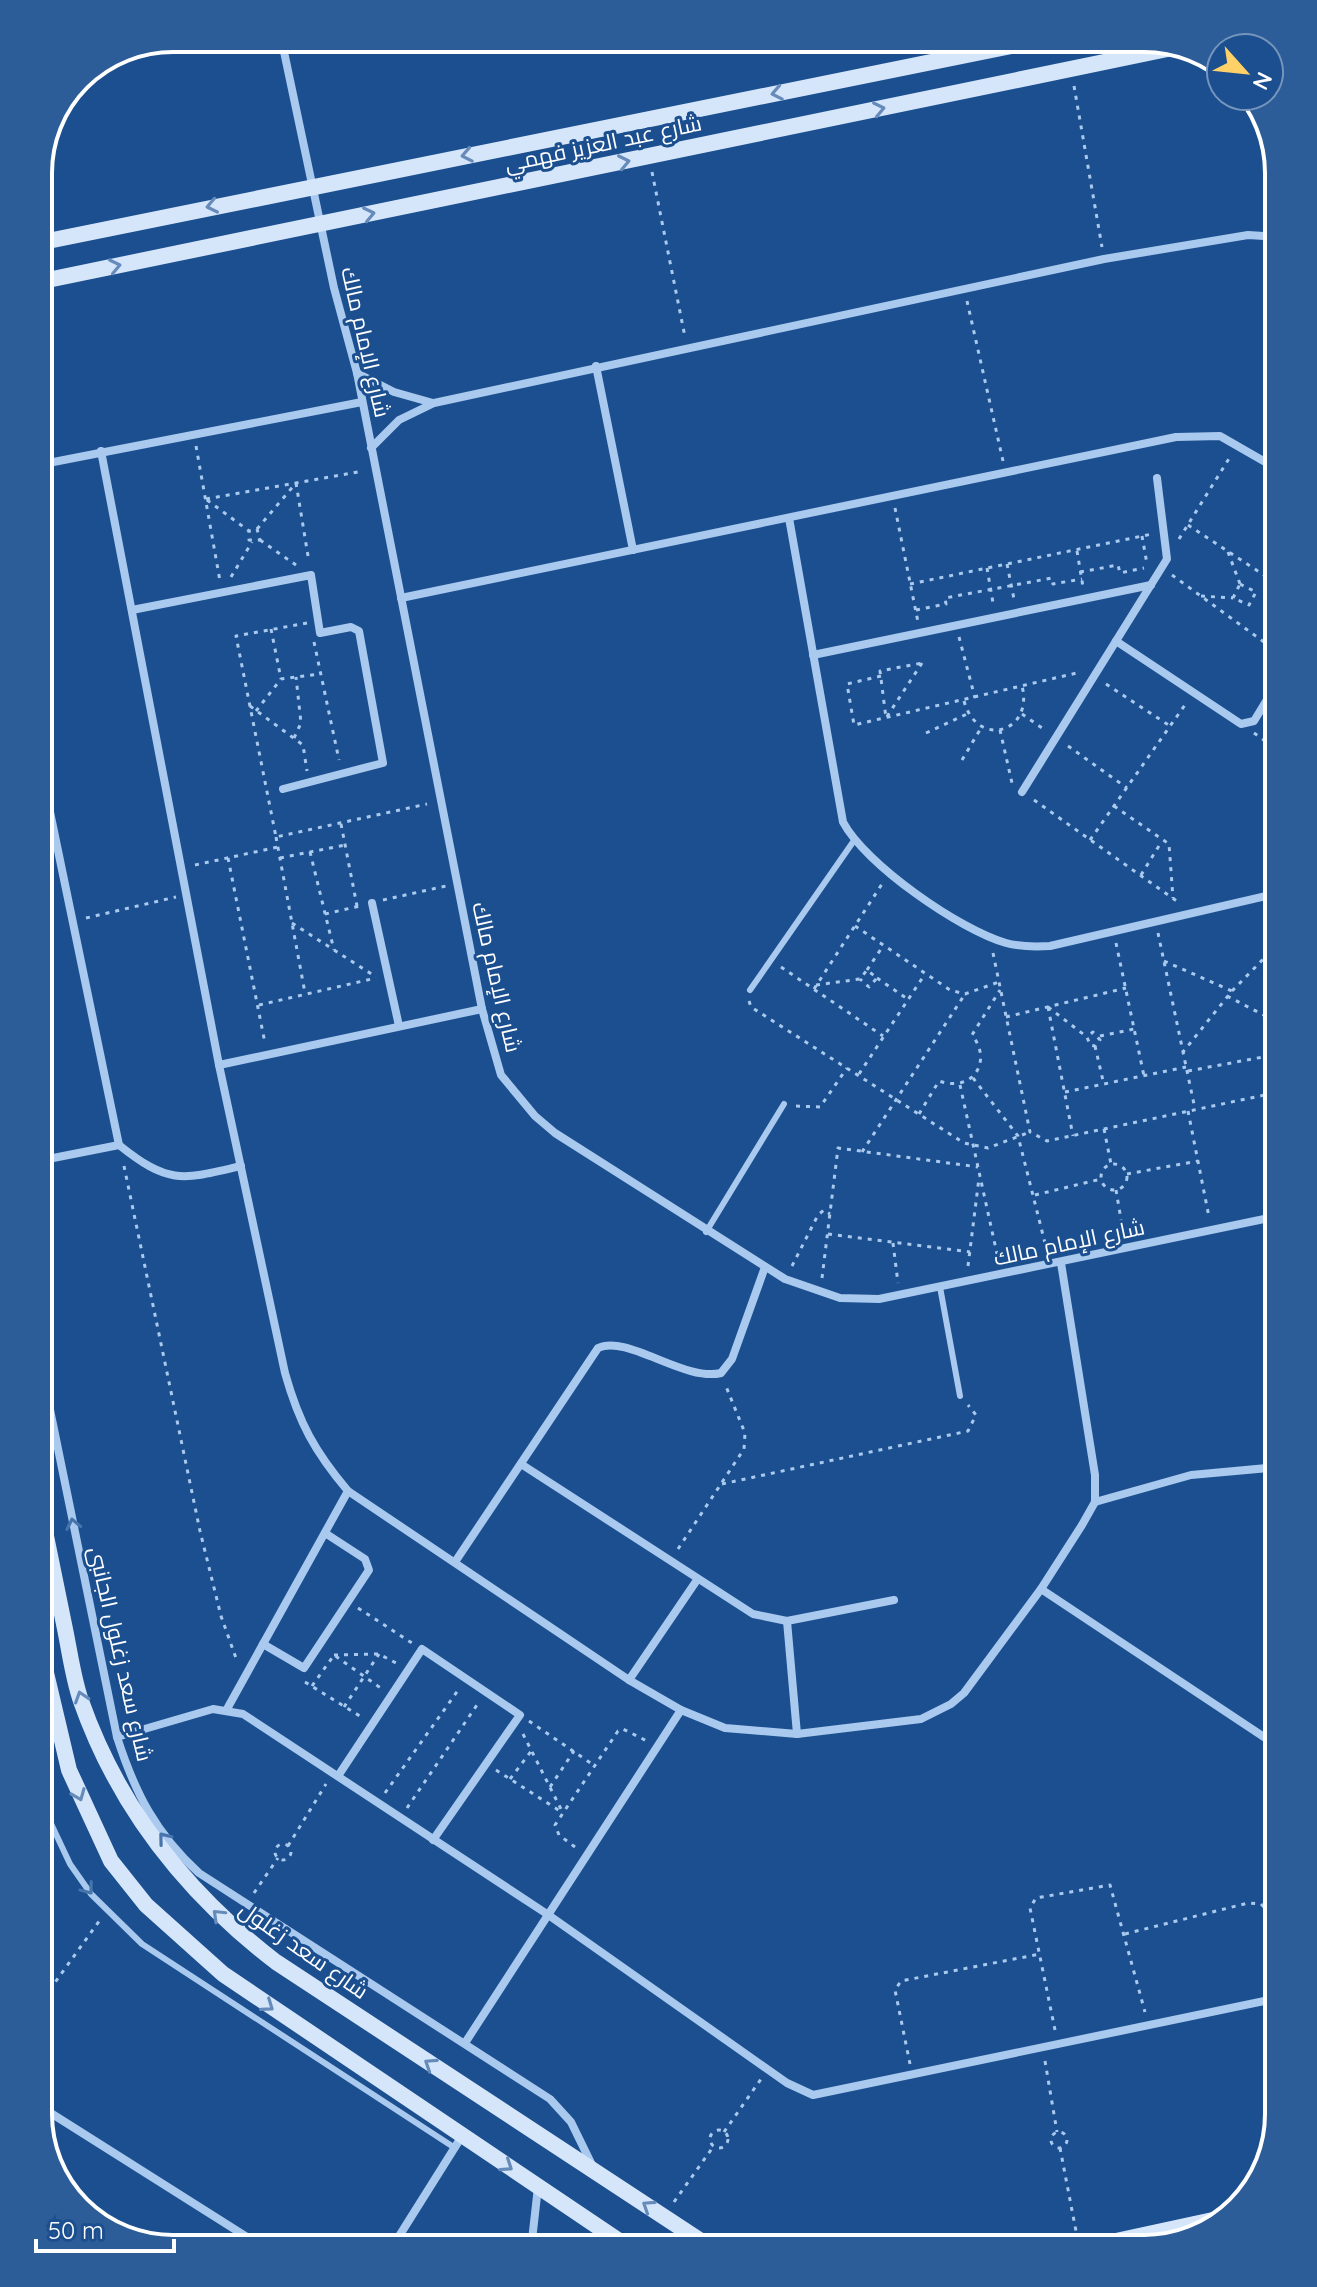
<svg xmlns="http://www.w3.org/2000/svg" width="1317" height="2287" font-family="Quicksand,Cairo,sans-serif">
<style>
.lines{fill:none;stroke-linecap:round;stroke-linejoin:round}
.path{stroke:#a9c9ee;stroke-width:3;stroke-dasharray:4 6;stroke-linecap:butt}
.lane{stroke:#a9c9ee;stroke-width:6}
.street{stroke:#a9c9ee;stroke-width:8}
.secondary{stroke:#d6e6fa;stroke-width:16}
.oneway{stroke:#668bba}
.oneway2{stroke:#4674ac}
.labels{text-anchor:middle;stroke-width:6;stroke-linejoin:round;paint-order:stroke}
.street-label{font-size:22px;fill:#fff;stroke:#1b4f8f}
.rim{fill:none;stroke:#fff;stroke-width:4}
</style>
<rect width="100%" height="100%" fill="#1b4f8f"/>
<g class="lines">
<g class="path">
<polyline points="1074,86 1102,247"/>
<polyline points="652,172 685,337"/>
<polyline points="967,301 1003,461"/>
<polyline points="196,446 220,581"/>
<polyline points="296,483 309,562"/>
<polyline points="206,499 363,471"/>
<polyline points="207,500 249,531 257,529 260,540 249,540 249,531"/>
<polyline points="895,508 918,622"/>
<polyline points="1188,525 1279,585"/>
<polyline points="257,529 296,483"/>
<polyline points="1142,536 1147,564"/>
<polyline points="1179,539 1230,457"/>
<polyline points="260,540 296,565"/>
<polyline points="1077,551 1083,587"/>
<polyline points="1228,552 1240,584"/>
<polyline points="1007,564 1014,599"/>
<polyline points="987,568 993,603"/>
<polyline points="1080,572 1118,565 1120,573 1144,568"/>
<polyline points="1172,575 1279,653"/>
<polyline points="231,577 252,542"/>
<polyline points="910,584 1152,534"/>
<polygon points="1240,584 1256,592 1249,605 1233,598"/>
<polyline points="1201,596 1233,598"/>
<polyline points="916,610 946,604 945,598 1052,578 1053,584 1082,579"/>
<polyline points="307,623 236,636 276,837 427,804"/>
<polyline points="271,629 281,679"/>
<polyline points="959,637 975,698"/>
<polyline points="314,642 339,760"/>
<polygon points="922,663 886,718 880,671"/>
<polyline points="881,676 847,684 854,725 1081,672"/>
<polyline points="1106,684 1170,726"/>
<path d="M964,701c13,48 70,32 58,-15"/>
<polyline points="250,706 303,745 307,771"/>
<polyline points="256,711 281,679 319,674"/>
<polyline points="1022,714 1045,730"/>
<polyline points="1269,719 1279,726"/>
<polyline points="1000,730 1012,783"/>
<polyline points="926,733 967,714"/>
<polyline points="1254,733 1279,751"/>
<polyline points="294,738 301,723 296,677"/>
<polyline points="1068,746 1127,788"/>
<polyline points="962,760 981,728"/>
<polyline points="1034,800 1178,902"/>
<polyline points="1114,806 1169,844 1173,898"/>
<polyline points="341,824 357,906"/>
<polyline points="276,837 305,993"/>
<polyline points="1090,840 1187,702"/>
<polyline points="310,852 334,950"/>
<polyline points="228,858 265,1043"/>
<polyline points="280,858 345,845"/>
<polyline points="195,865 278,847"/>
<polyline points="1141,875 1162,841"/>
<polyline points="383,900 446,886"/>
<polyline points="1275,906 1279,928"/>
<polyline points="325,914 360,906"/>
<polyline points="86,918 176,897"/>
<polyline points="292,923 373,975"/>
<polyline points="855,926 950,990 965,994 999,982"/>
<polyline points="1158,933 1195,1109"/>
<polyline points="1116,943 1144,1076"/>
<polyline points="993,953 1030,1132 1047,1141 1279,1092"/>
<polyline points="1164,961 1232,991 1183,1052"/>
<polyline points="781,967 883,1036"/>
<polyline points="867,970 883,946"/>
<polyline points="877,978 906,998"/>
<polyline points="816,985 860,979 867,970 877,978 869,987 860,979"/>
<polyline points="814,989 882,884"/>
<polyline points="1232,991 1279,943"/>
<polyline points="1227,996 1279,1023"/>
<polyline points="749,1001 751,1007 964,1143 988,1148 1030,1132"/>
<polyline points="259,1005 376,978"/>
<polyline points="1048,1007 1073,1136"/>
<polyline points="1048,1007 1087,1037 1090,1045 1095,1046 1100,1040 1093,1032 1087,1037"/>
<polyline points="1006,1017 1126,988"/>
<polyline points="1100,1036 1134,1029"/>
<polyline points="1095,1046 1104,1085"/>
<polyline points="1188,1071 1279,1054"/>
<polyline points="859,1074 925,974"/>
<polyline points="973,1078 1018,1136 1047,1251"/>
<polyline points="960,1085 999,1263"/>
<polyline points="1065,1092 1186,1067"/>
<polyline points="796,1106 820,1107 847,1068"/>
<polyline points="1188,1111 1209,1217"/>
<path d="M919,1114l20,-33c34,12 54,-20 33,-46l28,-45"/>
<polyline points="1104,1129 1111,1164"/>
<polyline points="862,1152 965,994"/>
<circle cx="1114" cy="1177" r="13"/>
<polyline points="124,1166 200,1531 221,1616 237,1661"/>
<polyline points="1127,1174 1198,1161"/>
<polyline points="1116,1190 1124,1237"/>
<polyline points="1035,1195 1101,1179"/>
<polyline points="828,1234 970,1252"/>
<polyline points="893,1243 898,1283"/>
<polyline points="792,1266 818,1215 824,1210 830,1214"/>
<polyline points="968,1266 979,1178"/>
<polyline points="822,1278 838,1148 978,1167"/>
<polyline points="722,1484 968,1431 976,1415 968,1405"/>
<polyline points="678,1549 744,1449 745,1433 725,1384"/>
<polyline points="358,1608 412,1643"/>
<polyline points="334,1655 379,1654 396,1663"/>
<polyline points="305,1682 363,1718"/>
<polyline points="312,1686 334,1655 382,1689"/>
<polyline points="344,1707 379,1654"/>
<polyline points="529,1721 595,1766"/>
<polyline points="523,1734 563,1813"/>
<polyline points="496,1770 560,1811"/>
<polyline points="510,1779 532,1750"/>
<polyline points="550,1787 574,1751"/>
<polyline points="385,1793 459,1689"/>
<polyline points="407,1808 479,1702"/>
<circle cx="283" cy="1852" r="8"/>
<polyline points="288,1846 326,1784"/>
<polyline points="575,1847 559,1835 555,1825 618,1731 623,1729 647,1741"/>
<polyline points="254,1893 278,1858"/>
<polyline points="1125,1934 1248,1903 1261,1904 1270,1914 1279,1963"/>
<polyline points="38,2006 100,1920"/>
<polyline points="1055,2030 1030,1908 1036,1898 1110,1885 1145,2012"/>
<polyline points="1045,2061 1057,2132"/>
<polyline points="910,2064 895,1990 901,1981 1040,1954"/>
<circle cx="719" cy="2139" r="9"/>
<circle cx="1059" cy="2140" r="8"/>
<polyline points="724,2132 761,2079"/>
<polyline points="1060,2148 1076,2231"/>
<polyline points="674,2202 713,2147"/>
</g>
<g class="lane">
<polyline points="750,990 853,842"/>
<polyline points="706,1232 784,1104"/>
<polyline points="940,1287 960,1396"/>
<polyline points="38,1699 50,1694"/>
<polyline points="38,1796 70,1864 91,1894 142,1944 455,2148"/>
</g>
<g class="street">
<polyline points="283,47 334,288 357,373 482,1009 501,1075 535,1116 555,1133 785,1279 840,1298 879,1299 1279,1216"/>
<polyline points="596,366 633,550"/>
<polyline points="357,373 394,392 433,403"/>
<polyline points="371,448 399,420 434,403 1104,259 1248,235 1279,237"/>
<path d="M101,451l118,614 66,308c14,50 30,79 63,118l281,189 52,30 44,18 72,6 124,-15 30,-15 13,-11 77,-104 41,-64 13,-23v-27l-34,-212"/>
<polyline points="38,465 362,402"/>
<path d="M789,518l54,304c22,42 117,108 163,121 15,4 29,4 44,3l229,-53"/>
<polyline points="401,598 1176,437 1220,436 1279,470"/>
<polyline points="132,610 311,575 320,633 351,627 359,631 383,763 283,789"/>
<polyline points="1116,641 1241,724 1254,721 1279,680"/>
<polyline points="813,655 1151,585"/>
<path d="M38,754l81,391c50,40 63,35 122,21"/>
<polyline points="1022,792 1167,559 1157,478"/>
<polyline points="372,903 399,1026"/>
<polyline points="219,1065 482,1009"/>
<polyline points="38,1161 119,1145"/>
<path d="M38,1351l79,386c18,56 39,97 82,136l351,226 21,23 22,45"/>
<polyline points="521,1464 753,1614 787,1621 894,1600"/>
<polyline points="1095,1502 1191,1475 1279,1467"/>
<path d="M455,1562l143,-214c29,-14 86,34 123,25l11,-14 33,-92"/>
<polyline points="1041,1589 1279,1747"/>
<polyline points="787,1621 797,1734"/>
<polyline points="263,1644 304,1668 369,1570 365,1559 325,1533"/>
<polyline points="629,1680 697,1580"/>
<polyline points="227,1709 348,1491"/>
<polyline points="117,1737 213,1709 243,1714 547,1914 787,2083 813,2095 1279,1998"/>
<polyline points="338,1776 422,1649 520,1715 433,1840"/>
<polyline points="465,2043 681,1710"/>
<polyline points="38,2105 266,2249"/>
<polyline points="391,2249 462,2136"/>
<polyline points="531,2249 538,2187"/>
</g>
<g class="secondary">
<polyline points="38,243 1045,39"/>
<polyline points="38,282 1177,47"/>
<path d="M38,1497c9,44 18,88 27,132 5,24 8,49 16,72 38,108 105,192 195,261l437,287"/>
<polyline points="38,1639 69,1770 111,1861 146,1905 223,1974 631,2249"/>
<polyline points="1079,2249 1222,2218"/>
</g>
</g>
<defs><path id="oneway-chevron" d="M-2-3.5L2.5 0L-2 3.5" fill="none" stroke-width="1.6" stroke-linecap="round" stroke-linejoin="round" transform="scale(2)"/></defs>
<g class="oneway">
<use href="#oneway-chevron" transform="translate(777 93) rotate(169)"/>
<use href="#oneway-chevron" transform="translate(879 109) rotate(-12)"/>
<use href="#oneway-chevron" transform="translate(467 155) rotate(169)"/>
<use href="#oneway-chevron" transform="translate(624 162) rotate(-12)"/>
<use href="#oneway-chevron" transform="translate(212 206) rotate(168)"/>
<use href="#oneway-chevron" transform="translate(369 214) rotate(-12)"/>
<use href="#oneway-chevron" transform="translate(115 266) rotate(-12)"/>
<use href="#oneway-chevron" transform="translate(81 1697) rotate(-108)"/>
<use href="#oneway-chevron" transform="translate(79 1795) rotate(68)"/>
<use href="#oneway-chevron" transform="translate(218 1915) rotate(-136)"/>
<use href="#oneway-chevron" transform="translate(268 2006) rotate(35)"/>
<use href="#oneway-chevron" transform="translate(430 2064) rotate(-147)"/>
<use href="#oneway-chevron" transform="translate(507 2166) rotate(34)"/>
<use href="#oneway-chevron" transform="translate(648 2206) rotate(-147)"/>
</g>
<g class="oneway2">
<use href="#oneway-chevron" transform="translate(73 1524) rotate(-102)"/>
<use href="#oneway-chevron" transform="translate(164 1838) rotate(-129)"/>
<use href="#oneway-chevron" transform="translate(88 1889) rotate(53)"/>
</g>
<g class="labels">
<g class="street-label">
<text transform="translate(603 143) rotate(-12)" y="8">شارع عبد العزيز فهمي</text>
<text transform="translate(366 342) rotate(77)" y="8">شارع الإمام مالك</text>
<text transform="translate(497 977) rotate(77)" y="8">شارع الإمام مالك</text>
<text transform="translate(1069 1242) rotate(-12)" y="8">شارع الإمام مالك</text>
<text transform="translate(121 1654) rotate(77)" y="8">شارع سعد زغلول الجانبى</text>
<text transform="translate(304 1950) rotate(35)" y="8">شارع سعد زغلول</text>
</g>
</g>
<path d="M0 0H1317V2287H0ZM173 52H1144A121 121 0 0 1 1265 173V2114A121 121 0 0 1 1144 2235H173A121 121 0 0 1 52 2114V173A121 121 0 0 1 173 52Z" fill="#2d5d98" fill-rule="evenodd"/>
<path class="rim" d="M173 52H1144A121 121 0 0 1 1265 173V2114A121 121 0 0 1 1144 2235H173A121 121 0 0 1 52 2114V173A121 121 0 0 1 173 52Z"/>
<g transform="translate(1245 72) rotate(117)"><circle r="38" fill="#1b4f8f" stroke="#7695bc" stroke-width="2"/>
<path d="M0-6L14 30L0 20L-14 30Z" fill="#ffd166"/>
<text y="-12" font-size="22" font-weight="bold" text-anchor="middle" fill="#ffffff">N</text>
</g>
<path d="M36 2239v12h138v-12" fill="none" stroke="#ffffff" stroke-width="4"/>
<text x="48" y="2239" font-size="24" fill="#ffffff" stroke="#1b4f8f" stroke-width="6" paint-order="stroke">50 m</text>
</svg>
